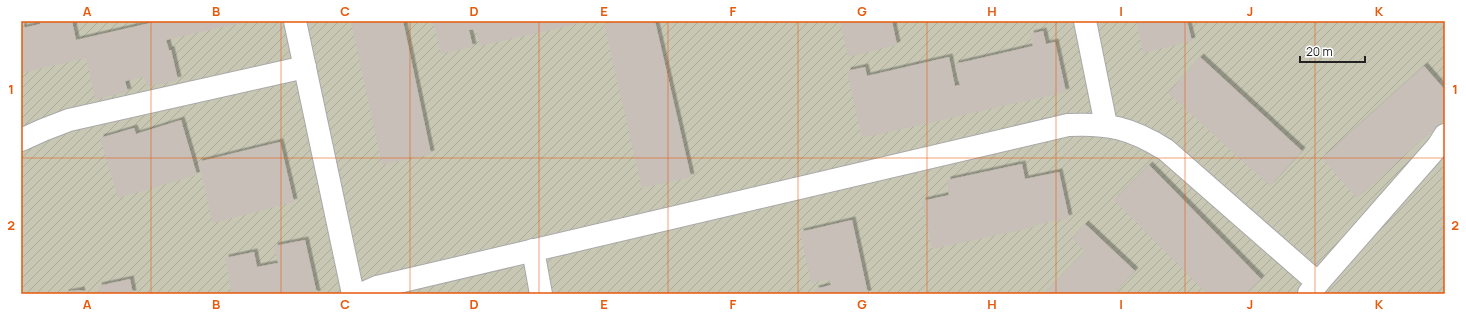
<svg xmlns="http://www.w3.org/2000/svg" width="1466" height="315" font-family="Manrope,sans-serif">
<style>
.construction{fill:url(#construction-furrows)}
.building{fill:#c7bfb8;filter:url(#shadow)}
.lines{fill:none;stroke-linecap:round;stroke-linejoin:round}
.street-casing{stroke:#a9a9a9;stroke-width:24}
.street{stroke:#fff;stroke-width:22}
.grid{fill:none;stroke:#e8590c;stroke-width:1;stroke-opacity:0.55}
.neatline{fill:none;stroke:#e8590c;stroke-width:1.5}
.grid-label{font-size:13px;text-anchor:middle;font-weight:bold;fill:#e8590c}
</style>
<defs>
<pattern id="construction-furrows" width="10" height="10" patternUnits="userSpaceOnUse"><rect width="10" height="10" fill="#c7c7b4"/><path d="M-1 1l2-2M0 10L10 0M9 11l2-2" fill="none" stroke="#abab9a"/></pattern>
<filter id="shadow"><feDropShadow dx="3.5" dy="-3.5" stdDeviation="0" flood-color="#0004"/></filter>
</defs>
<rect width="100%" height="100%" fill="#f2efe9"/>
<rect class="construction" x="21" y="21" width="1424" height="273"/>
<g class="building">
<polygon points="40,21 72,21 76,40 159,21 245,22 166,40 169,50 171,50 178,80 147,87 144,77 125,81 128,92 95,99 86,58 21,73 21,24 23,28 40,24"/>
<polygon points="351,21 403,21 431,154 382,165"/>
<polygon points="433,21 576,21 577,24 480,46 476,29 469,30 473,47 441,54"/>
<polygon points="617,21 655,21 691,177 642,188 604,24"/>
<polygon points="840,21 892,21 897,45 848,57"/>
<polygon points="1136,21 1187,21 1192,41 1143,53"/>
<polygon points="1043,31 1046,44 1055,42 1066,92 862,138 847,71 865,67 867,76 949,57 955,86 960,85 955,64 1033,46 1030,34"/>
<polygon points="1200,57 1302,151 1270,186 1168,93"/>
<polygon points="1424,66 1445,90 1445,119 1357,198 1322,158"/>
<polygon points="181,120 197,175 118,198 100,138 134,128 136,134"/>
<polygon points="280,142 294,202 213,223 198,162"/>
<polygon points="1022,164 1025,179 1059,172 1069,218 1035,225 1035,227 932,249 922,201 949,195 947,180"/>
<polygon points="1149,165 1261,279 1246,294 1207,294 1114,200"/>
<polygon points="852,220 868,294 816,294 815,289 831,285 829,279 811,283 800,232"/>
<polygon points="1085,224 1135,271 1113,294 1044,294 1085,251 1072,238"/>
<polygon points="305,240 317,294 232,294 225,258 254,252 257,267 278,263 274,246"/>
<polygon points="130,279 133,294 100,294 98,286"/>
<polygon points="81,290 82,294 65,294 65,293"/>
</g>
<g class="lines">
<defs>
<g id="street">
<polyline points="295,21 353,294"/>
<polyline points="1085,21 1106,125"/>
<polyline points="21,140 43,130 69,120 305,67"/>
<polyline points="533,250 541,294"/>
<polyline points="1309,293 1438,146 1445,135"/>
<path d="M361,294l16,-7 691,-162c41,-2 63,3 98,25l152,133"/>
</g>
</defs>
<use href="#street" class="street-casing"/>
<use href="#street" class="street"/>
</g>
<path class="grid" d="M151,21v273M281,21v273M410,21v273M539,21v273M668,21v273M798,21v273M927,21v273M1056,21v273M1185,21v273M1315,21v273M21,158h1424"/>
<rect width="1466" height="315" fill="none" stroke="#ffffff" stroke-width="44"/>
<path d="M1300 56v6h65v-6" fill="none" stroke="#222222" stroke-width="2"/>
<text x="1306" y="56" font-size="12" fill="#222222" stroke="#ffffff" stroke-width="3" paint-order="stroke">20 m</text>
<rect x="22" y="22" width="1422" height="271" class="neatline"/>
<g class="grid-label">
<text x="87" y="16">A</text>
<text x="216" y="16">B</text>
<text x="345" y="16">C</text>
<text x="474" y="16">D</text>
<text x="604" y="16">E</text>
<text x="733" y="16">F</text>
<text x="862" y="16">G</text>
<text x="992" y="16">H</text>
<text x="1121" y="16">I</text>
<text x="1250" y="16">J</text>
<text x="1379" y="16">K</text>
<text x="11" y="94">1</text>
<text x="1455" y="94">1</text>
<text x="11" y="230">2</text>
<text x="1455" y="230">2</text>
<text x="87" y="309">A</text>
<text x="216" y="309">B</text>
<text x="345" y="309">C</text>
<text x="474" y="309">D</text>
<text x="604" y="309">E</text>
<text x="733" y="309">F</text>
<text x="862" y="309">G</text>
<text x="992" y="309">H</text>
<text x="1121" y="309">I</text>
<text x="1250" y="309">J</text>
<text x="1379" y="309">K</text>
</g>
</svg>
